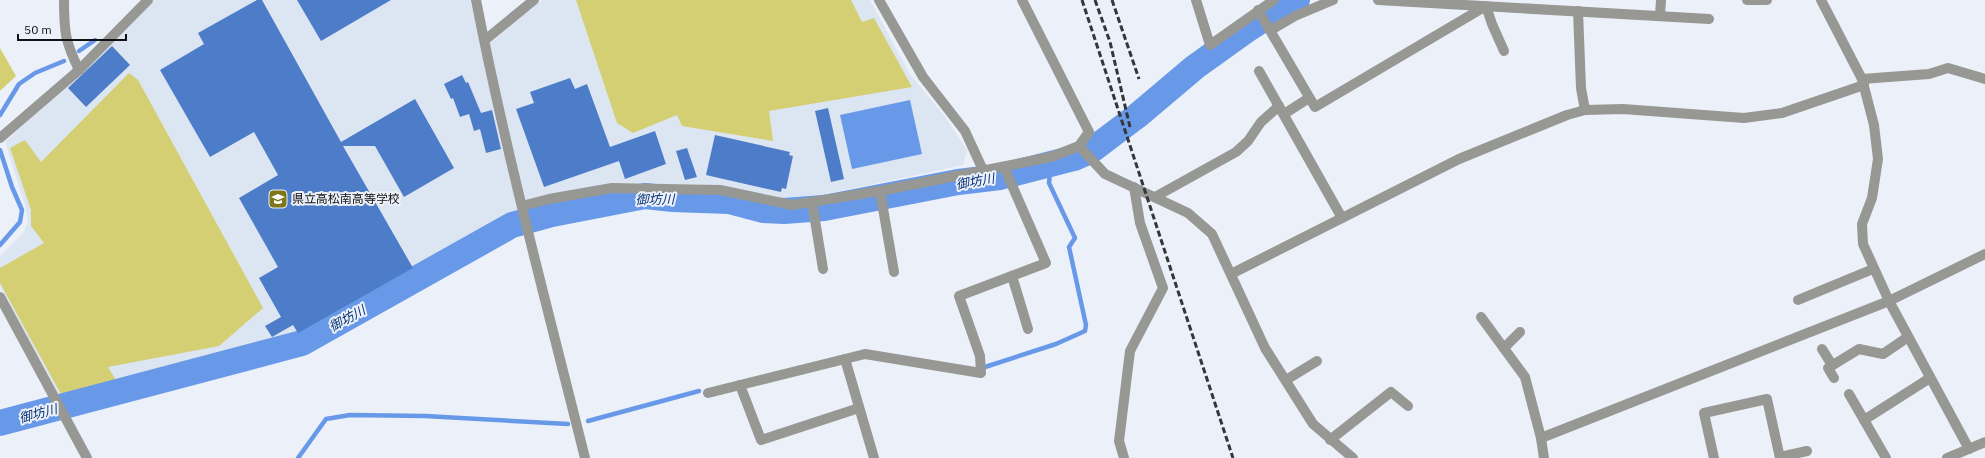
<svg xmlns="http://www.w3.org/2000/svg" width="1985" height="458" font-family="'IBM Plex Sans','Noto Sans JP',sans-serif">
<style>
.built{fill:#dce5f2}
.green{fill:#d5cf74}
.water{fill:#6899e8}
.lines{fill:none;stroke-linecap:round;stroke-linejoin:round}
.stream{stroke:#6899e8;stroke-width:4.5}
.river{stroke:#6899e8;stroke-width:26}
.building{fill:#4d7dc9}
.minor{stroke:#979794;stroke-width:10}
.rail{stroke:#343639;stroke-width:3;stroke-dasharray:6 3;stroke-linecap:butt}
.labels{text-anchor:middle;stroke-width:4;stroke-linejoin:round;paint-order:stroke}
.poi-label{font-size:12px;fill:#0f1113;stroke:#ecf0f8;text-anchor:start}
.water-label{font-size:13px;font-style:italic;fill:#053378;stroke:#ecf0f8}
</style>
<rect width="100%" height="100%" fill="#ecf0f8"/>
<polygon class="built" points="154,0 470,0 482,50 542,0 870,0 909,73 945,117 967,150 963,165 793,201 718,185 613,183 539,197 516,204 517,211 305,338 62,400 0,287 0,256 24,232 28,220 26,208 5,142 120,35"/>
<g class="green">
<polygon points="576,0 851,0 862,22 874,18 912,87 769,111 773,141 682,126 677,115 633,133 617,123"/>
<polygon points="0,48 16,76 0,91"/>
<polygon points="129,73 138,80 263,308 219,346 108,367 117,382 62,396 0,283 0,268 44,243 31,226 31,210 10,148 25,140 41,162"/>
</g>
<polygon class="water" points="910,100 922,154 852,169 840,115"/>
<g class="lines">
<g class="stream">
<polyline points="79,51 95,40"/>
<polyline points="0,115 19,84 35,73 64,61"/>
<polyline points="0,150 12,187 22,210 20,222 0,245"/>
<polyline points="985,367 1056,344 1085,331 1086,325 1069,247 1075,238 1049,183 1051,164"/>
<polyline points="588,421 699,391"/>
<polyline points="298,458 326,419 350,415 425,416 568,424"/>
</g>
<polyline class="river" points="0,423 302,343 512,225 552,214 645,196 673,199 729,201 763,210 784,211 824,208 958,182 1000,177 1074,158 1092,150 1137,116 1195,67 1248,29 1290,2 1297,0"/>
</g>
<g class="building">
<polygon points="257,0 262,0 341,142 415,99 454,168 404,197 375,146 343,146 413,268 298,333 293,325 272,337 265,326 281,317 259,278 278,267 239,198 278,175 254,132 210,157 160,70 204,44 198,33"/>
<polygon points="297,0 391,0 321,41"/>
<polygon points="112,46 130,65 86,107 68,88"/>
<polygon points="462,75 466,83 468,82 481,113 492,110 501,149 486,153 480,129 474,131 469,114 460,117 453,98 451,99 444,84"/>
<polygon points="570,78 575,89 587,84 610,147 655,131 666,164 625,179 619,161 544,187 516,109 534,103 530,92"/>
<polygon points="828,108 844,179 831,182 815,111"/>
<polygon points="715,135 790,152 789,155 793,156 786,189 782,188 781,192 706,175"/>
<polygon points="687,148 697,177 685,180 676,151"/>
</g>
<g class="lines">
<g class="minor">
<path d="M64,0c0,32 1,41 15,70"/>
<path d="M476,0c30,154 71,306 109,458"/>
<polyline points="879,0 923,77 965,131 983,170"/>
<polyline points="1196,0 1210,45 1274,0"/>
<polyline points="1378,0 1709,19"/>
<polyline points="1747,0 1767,0"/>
<polyline points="1821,0 1862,79 1874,125 1878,159 1872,198 1862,224 1863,244 1889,301 1969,449"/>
<polyline points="1258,10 1315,107 1486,6 1492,24 1504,51"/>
<polyline points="1578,11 1581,88 1585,110"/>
<polyline points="1660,16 1661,0"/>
<polyline points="1271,30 1295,16 1333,0"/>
<polyline points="485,40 534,0"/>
<polyline points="1259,71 1342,218"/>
<polyline points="1862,79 1929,74 1948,68 1985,79"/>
<polyline points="1284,114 1309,98"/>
<polyline points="0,138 79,70 148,0"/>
<polyline points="1079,146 1105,174 1188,213 1212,234 1265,348 1313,424 1353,458"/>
<polyline points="880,191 894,272"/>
<polyline points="1155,197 1236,152 1248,141 1261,122 1279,106"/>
<polyline points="812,202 823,269"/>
<polyline points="522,206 549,199 612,188 720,190 792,205 880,191 1051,157 1079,146 1089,132 1022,0"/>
<polyline points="1231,274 1459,159 1567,115 1585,110 1623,109 1744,118 1782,113 1864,85"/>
<polyline points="1012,276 1028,329"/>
<polyline points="0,297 87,458"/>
<polyline points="1798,300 1873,269"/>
<polyline points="1481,317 1525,377 1541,438 1544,458"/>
<polyline points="1504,348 1520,332"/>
<polyline points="1822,349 1832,365"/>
<polyline points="845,359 874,458"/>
<polyline points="1834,378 1828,368 1859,349 1883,354 1908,337"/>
<polyline points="1286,380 1317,361"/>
<polyline points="740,385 761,440 859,408"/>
<polyline points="708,393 865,354 981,373 980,356 959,296 1046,263 1004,167"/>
<polyline points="1849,394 1886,458"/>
<polyline points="1864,420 1930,378"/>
<polyline points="1541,438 1889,301 1985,254"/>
<polyline points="1330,440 1391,392 1408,406"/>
<polyline points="1780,457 1807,451"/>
<polyline points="1124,458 1119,441 1130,351 1163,288 1140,223 1134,187"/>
<polyline points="1714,458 1704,413 1767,399 1780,458"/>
<polyline points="1947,458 1985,442"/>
</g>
<g class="rail">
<polyline points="1082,0 1233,458"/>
<polyline points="1095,0 1110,42 1130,127"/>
<polyline points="1112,0 1139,79"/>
</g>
</g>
<defs>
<symbol id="school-square" viewBox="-11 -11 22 22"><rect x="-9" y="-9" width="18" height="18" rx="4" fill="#7d761b" stroke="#ecf0f8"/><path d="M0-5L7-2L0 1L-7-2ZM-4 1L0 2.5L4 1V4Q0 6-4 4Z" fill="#fff"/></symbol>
</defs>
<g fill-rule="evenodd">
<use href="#school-square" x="267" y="188" width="22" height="22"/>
</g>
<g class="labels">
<g class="poi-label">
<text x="292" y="203">県立高松南高等学校</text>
</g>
<g class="water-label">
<text transform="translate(975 181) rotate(-10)" y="5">御坊川</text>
<text transform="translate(655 199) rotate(-1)" y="5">御坊川</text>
<text transform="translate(347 318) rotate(-29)" y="5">御坊川</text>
<text transform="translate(38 413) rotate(-15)" y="5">御坊川</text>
</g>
</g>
<path d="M18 34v6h108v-6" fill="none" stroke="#0f1113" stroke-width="2"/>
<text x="24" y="34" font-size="12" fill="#0f1113" stroke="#ecf0f8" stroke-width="3" paint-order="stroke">50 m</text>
</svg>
